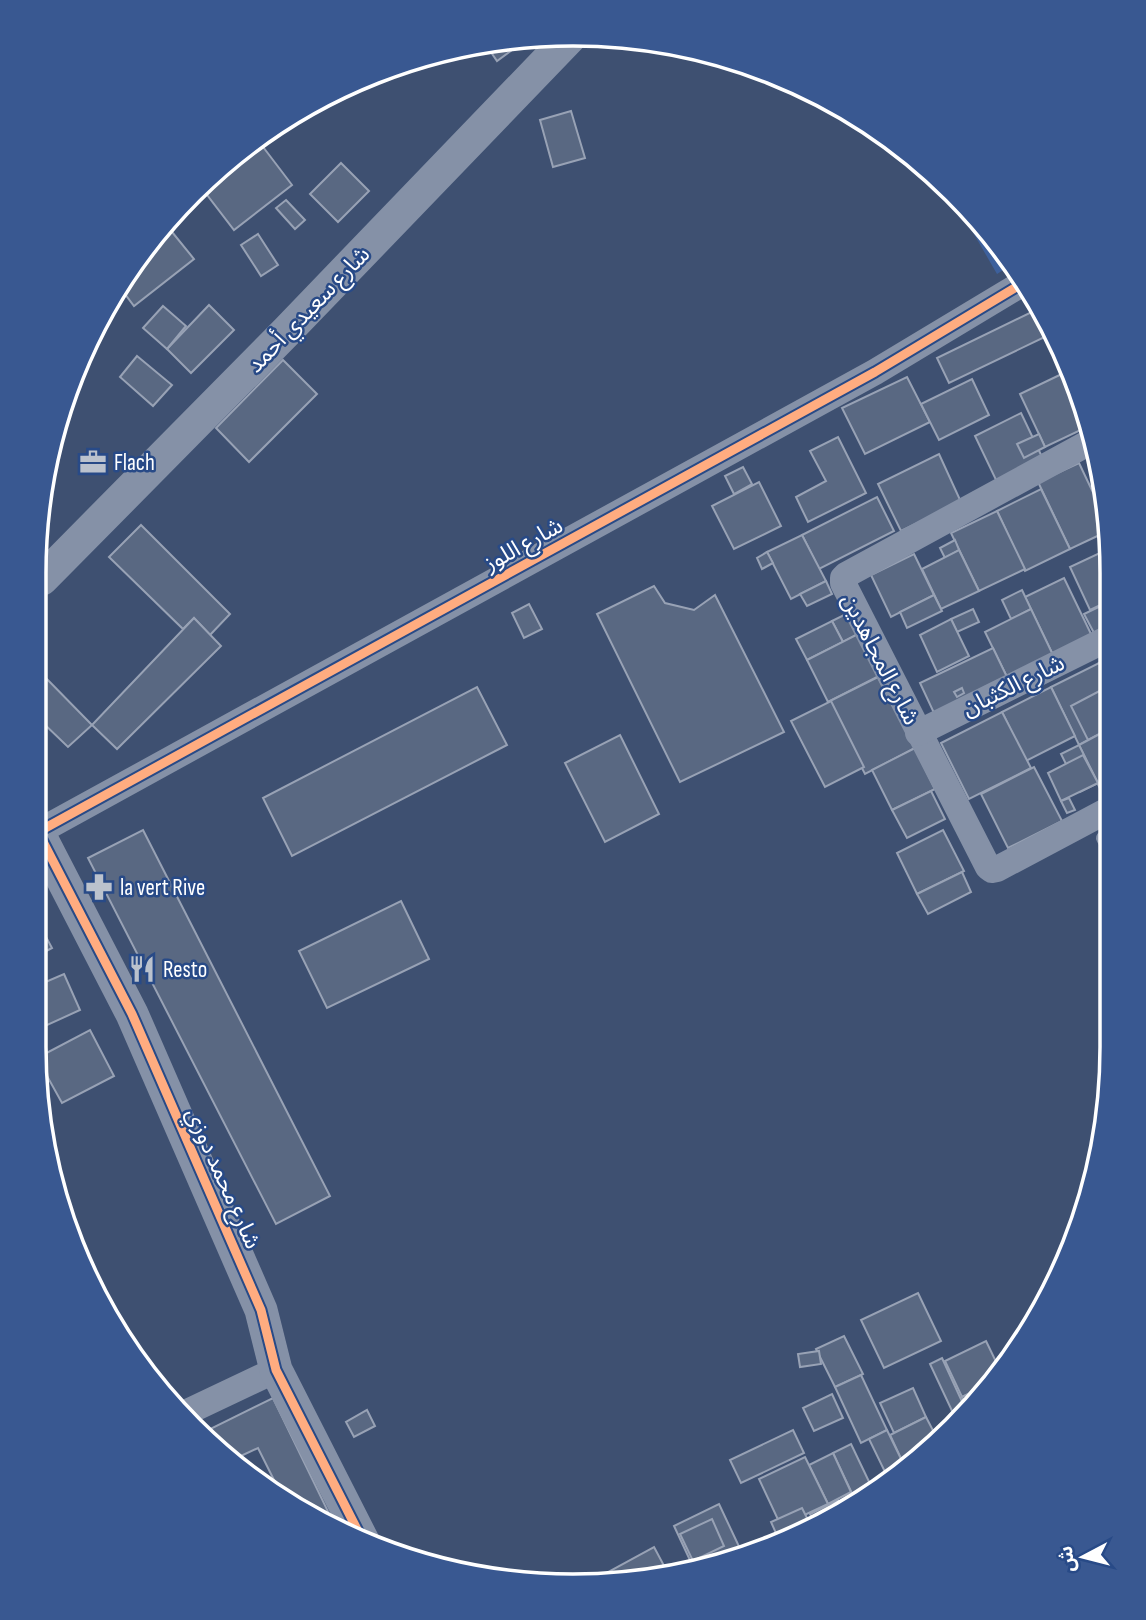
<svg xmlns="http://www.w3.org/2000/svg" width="1146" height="1620" font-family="'Sofia Sans Condensed','Noto Sans Arabic',sans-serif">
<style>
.green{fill:#3d609c}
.building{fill:#596882;stroke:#98a2b5;stroke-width:2}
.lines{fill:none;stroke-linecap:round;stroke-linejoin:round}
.service{stroke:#8591a7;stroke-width:14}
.minor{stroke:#8591a7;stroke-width:26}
.tertiary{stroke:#8591a7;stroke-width:33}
.cycleway-casing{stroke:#284a87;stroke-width:13}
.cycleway{stroke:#ffac80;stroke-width:9}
.labels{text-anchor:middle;stroke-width:5;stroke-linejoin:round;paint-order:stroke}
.street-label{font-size:23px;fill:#fff;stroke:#284a87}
.poi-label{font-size:23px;fill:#fff;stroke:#284a87;text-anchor:start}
.rim{fill:none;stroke:#fff;stroke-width:3.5}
</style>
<rect width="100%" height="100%" fill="#3e5071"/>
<polygon class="green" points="948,189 979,217 1011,265 997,274"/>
<g class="building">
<polygon points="526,37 527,39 497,61 484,42 502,38"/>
<polygon points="571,111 585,158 553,167 540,120"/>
<polygon points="257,139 292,185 234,230 201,187 217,167"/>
<polygon points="341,163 369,191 338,222 310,194"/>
<polygon points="286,200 305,220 295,229 276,208"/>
<polygon points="168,227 194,259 134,306 119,286"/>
<polygon points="258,234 278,265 261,276 241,245"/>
<polygon points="209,305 234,330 191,373 167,349"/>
<polygon points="163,306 186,326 167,349 143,328"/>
<polygon points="1040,308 1055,332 949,383 937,358"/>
<polygon points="137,356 172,385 153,406 120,377"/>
<polygon points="283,360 317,394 249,462 216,428"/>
<polygon points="1068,371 1085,428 1045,447 1020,394"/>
<polygon points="907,377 930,422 865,454 842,408"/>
<polygon points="972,379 989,415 939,440 921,404"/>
<polygon points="1021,413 1043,459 997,482 975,436"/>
<polygon points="1039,434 1045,447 1024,458 1017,444"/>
<polygon points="838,437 866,493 808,522 796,497 826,481 810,451"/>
<polygon points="939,454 961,502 901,531 878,484"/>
<polygon points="1079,463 1108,524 1108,531 1070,549 1038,482"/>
<polygon points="743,467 752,484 734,494 725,476"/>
<polygon points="1101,478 1108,502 1108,511 1094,481"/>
<polygon points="759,482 781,526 734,549 712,506"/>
<polygon points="1041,489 1070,549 1025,571 997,511"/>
<polygon points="877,497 894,531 819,569 802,535"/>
<polygon points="997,511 1025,569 979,591 951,533"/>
<polygon points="141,525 230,614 210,635 194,618 183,629 109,557"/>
<polygon points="802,535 826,581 791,599 767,552"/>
<polygon points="955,540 959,550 945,558 940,548"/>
<polygon points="959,550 979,591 941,609 922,569"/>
<polygon points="1104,551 1108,559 1109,601 1090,610 1070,567"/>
<polygon points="767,552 773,563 762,569 757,558"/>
<polygon points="914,554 934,595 891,617 871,575"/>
<polygon points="1064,578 1092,636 1053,655 1025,597"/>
<polygon points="826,581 832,594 807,606 800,594"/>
<polygon points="654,586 665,603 694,610 715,595 784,732 680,782 597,614"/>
<polygon points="1022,590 1031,609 1011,619 1002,600"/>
<polygon points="934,595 942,611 907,628 900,612"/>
<polygon points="1109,602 1109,626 1094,633 1084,614"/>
<polygon points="529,604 542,629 524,638 512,613"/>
<polygon points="973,609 979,622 957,632 951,619"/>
<polygon points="1031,609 1053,655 1007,677 985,632"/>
<polygon points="848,613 858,634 843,642 832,621"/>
<polygon points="194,618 221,646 117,749 92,725"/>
<polygon points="951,619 969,656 937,672 920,635"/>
<polygon points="832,621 843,642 807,660 796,639"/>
<polygon points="858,634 879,676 828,702 807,660"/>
<polygon points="993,648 1007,677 934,713 920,683"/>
<polygon points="1109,657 1109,684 1099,663"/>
<polygon points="1099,663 1109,683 1109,729 1079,745 1051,687"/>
<polygon points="40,672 92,725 68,747 39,719"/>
<polygon points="878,677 915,748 865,774 828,702"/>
<polygon points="1109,686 1109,729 1088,740 1071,706"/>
<polygon points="477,687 507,745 292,856 263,798"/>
<polygon points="1051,687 1075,736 1026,761 1002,712"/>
<polygon points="962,688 964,693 957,697 954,692"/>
<polygon points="831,701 864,767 825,787 791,721"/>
<polygon points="1002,712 1031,768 969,799 941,743"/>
<polygon points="1109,729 1110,799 1106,801 1079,745"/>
<polygon points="620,735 659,814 605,842 565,763"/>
<polygon points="1079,745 1098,783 1080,792 1061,754"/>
<polygon points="915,748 935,789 892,810 872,770"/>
<polygon points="1083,755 1098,783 1061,801 1048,773"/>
<polygon points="1034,767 1062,821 1008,848 981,794"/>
<polygon points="931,791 945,819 907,838 892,810"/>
<polygon points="1069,798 1075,810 1067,813 1061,801"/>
<polygon points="143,830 330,1196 276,1224 88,858"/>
<polygon points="943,830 964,871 917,894 897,853"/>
<polygon points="962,872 971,892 928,914 917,894"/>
<polygon points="401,901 429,959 327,1008 299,951"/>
<polygon points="38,922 52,948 35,957 35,923"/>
<polygon points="64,974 80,1010 34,1031 34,987"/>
<polygon points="90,1030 114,1076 62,1103 37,1058"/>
<polygon points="918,1293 941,1341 884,1368 861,1320"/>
<polygon points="844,1336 863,1374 835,1387 816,1349"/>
<polygon points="986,1341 1002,1374 996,1381 962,1397 945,1361"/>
<polygon points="819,1351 821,1364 800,1367 798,1354"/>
<polygon points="942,1358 965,1408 953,1413 930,1364"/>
<polygon points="861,1375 887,1430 861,1443 835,1387"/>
<polygon points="996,1381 968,1411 962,1397"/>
<polygon points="913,1388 926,1417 894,1433 880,1403"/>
<polygon points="832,1394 843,1418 814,1431 803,1408"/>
<polygon points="273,1398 335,1526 280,1492 258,1448 230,1461 217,1453 200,1434"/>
<polygon points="367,1410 375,1426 354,1437 346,1422"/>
<polygon points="926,1417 939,1442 925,1455 904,1465 890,1435"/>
<polygon points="793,1430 804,1453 741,1483 730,1460"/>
<polygon points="887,1430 904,1465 886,1474 869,1439"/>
<polygon points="851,1444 873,1490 856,1502 833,1453"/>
<polygon points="833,1453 851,1492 828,1504 809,1465"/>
<polygon points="805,1457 828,1504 781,1526 759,1479"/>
<polygon points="838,1500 842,1511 817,1528 810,1514"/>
<polygon points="719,1504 743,1555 695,1571 674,1526"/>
<polygon points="802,1508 813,1530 780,1542 771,1522"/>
<polygon points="712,1519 724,1546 693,1561 680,1534"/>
<polygon points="654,1547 670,1577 597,1579 597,1578"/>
</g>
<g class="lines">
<polyline class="service" points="1110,834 1103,838 1110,851"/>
<g class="minor">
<polyline points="1090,442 846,575 843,578 843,583 988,867 992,870 997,869 1110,809"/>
<polyline points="918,733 1109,638"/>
<polyline points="38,832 875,372 1023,283"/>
<polyline points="183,1414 276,1370"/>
</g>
<g class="tertiary">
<polyline points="42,579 287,331 571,36"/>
<polyline points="37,830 132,1014 261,1310 276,1370 365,1545"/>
</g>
<defs>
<g id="cycleway">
<polyline points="37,830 132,1014 261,1310 276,1370 365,1545"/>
<polyline points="38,832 875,372 1023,283"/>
</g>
</defs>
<use href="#cycleway" class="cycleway-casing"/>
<use href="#cycleway" class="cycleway"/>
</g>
<defs>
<symbol id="office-bare" viewBox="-9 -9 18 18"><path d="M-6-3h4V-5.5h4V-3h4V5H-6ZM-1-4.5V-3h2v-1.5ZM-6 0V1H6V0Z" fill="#bbc2cd" stroke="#284a87" stroke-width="2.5" paint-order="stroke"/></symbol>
<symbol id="pharmacy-bare" viewBox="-9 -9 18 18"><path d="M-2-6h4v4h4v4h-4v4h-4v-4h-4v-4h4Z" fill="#bbc2cd" stroke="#284a87" stroke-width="2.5" paint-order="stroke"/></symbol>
<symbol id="restaurant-bare" viewBox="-9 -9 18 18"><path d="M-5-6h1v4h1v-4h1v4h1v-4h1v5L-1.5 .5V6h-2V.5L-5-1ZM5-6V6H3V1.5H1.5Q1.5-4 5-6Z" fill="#bbc2cd" stroke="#284a87" stroke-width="2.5" paint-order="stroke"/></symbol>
</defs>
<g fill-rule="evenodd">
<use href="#office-bare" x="74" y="443" width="38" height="38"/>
<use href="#pharmacy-bare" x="80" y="868" width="38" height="38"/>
<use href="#restaurant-bare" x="123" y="950" width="38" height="38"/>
</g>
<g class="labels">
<g class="street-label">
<text transform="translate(308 309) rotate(-46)" y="8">شارع سعيدي أحمد</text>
<text transform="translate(523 544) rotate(-29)" y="8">شارع اللوز</text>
<text transform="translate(881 659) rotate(63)" y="8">شارع المجاهدين</text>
<text transform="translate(1013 685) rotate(-26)" y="8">شارع الكثبان</text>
<text transform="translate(224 1178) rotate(66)" y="8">شارع محمد دوزي</text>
</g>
<g class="poi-label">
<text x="114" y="470">Flach</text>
<text x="120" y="895">la vert Rive</text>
<text x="163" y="977">Resto</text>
</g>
</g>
<path d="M0 0H1146V1620H0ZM573 46H573A527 527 0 0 1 1100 573V1047A527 527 0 0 1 573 1574H573A527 527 0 0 1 46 1047V573A527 527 0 0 1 573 46Z" fill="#395891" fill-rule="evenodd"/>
<path class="rim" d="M573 46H573A527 527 0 0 1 1100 573V1047A527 527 0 0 1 573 1574H573A527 527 0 0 1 46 1047V573A527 527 0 0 1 573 46Z"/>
<g transform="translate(1083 1557) rotate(263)" stroke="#284a87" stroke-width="5" paint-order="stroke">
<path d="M0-5L12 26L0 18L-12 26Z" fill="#ffffff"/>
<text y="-10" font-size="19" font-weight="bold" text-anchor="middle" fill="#ffffff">ش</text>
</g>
</svg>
